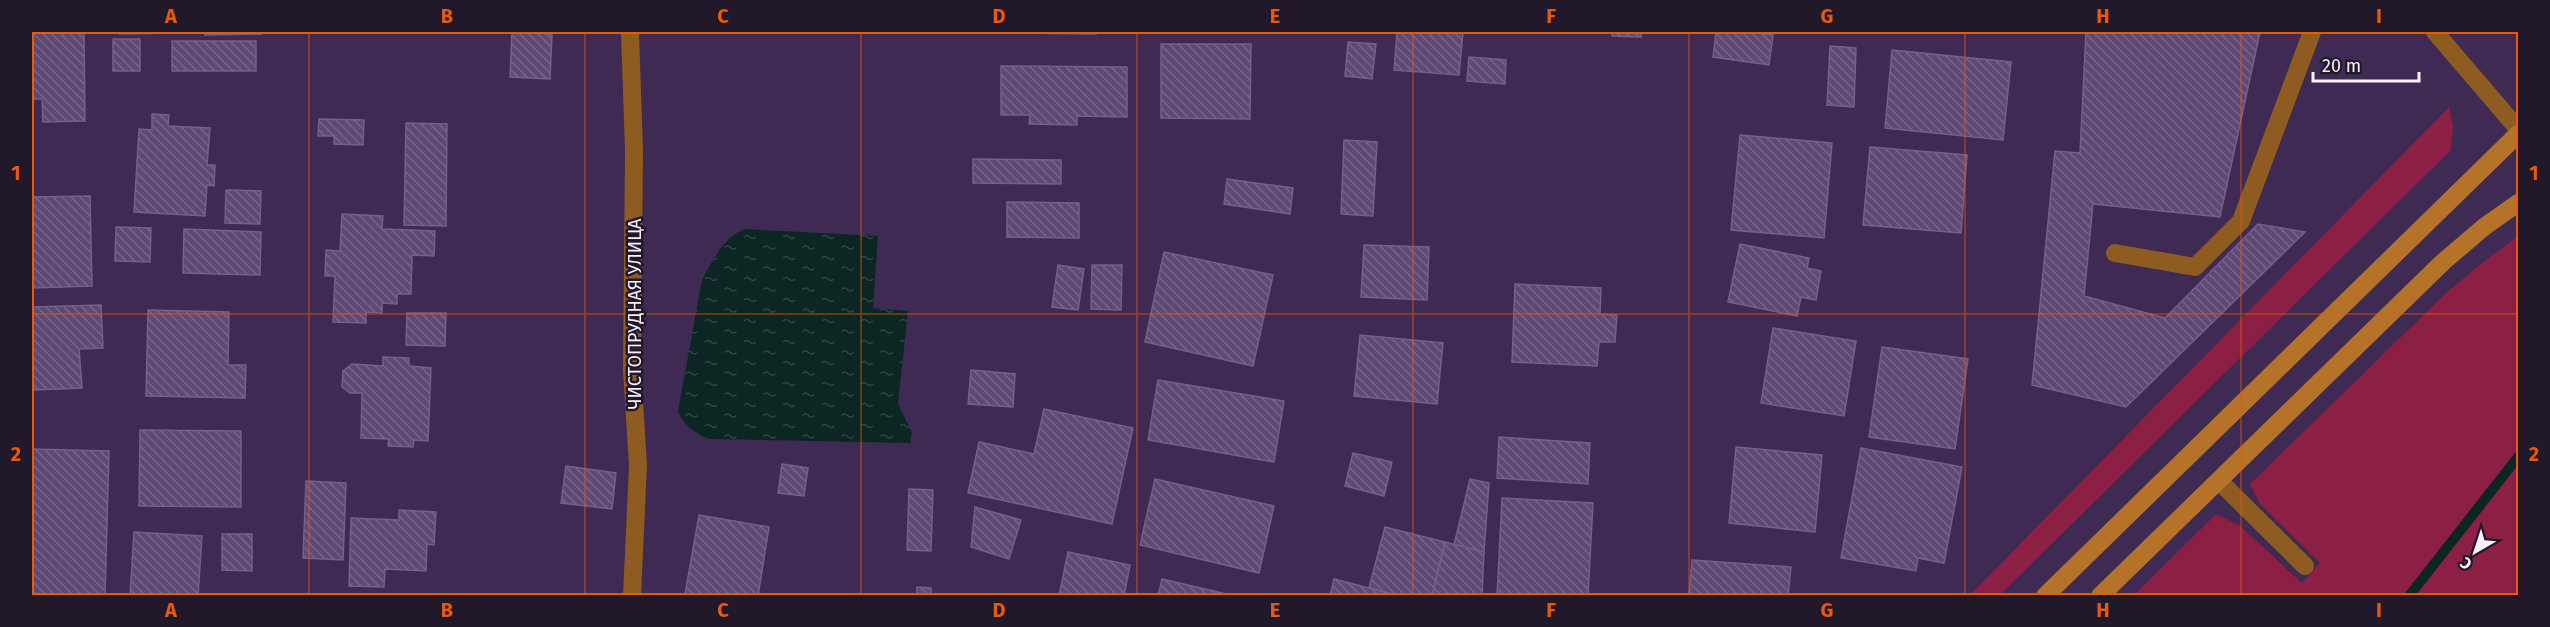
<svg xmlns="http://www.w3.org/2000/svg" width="2550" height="627" font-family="'Fira Sans',sans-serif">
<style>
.green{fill:#8b1f44}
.water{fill:url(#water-ripples)}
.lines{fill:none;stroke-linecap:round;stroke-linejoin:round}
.stream{stroke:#0c2623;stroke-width:10}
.building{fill:url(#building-back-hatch);stroke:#745f8d;stroke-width:1.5}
.lane{stroke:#8e5b20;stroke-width:18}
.street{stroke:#8e5b20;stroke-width:18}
.secondary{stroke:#b47328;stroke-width:18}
.grid{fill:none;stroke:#e8590c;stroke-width:1.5;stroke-opacity:0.55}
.labels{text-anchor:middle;stroke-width:5;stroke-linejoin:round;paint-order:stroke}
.street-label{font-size:18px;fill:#f7f2fd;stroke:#21182a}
.neatline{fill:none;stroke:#e8590c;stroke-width:2}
.grid-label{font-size:20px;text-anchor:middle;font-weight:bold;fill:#e8590c}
</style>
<defs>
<pattern id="water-ripples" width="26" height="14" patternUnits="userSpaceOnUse" patternTransform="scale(1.5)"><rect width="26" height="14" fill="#0c2623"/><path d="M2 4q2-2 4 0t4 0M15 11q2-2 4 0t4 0" fill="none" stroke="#304644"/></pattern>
<pattern id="building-back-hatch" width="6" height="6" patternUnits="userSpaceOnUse" patternTransform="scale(1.5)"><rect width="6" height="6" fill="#5e4975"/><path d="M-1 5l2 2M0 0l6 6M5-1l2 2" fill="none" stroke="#76648a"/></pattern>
</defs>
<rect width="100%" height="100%" fill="#3e2a53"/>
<g class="green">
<polygon points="2449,107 2453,127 2451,150 2000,595 1970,595"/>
<polygon points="2518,236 2518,595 2134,595 2216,514 2239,525 2302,583 2320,563 2260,504 2250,484 2447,292 2487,259"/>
</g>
<path class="water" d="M745,229l133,7 -5,72 35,3 -10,93 14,29 -2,10 -201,-4c-13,-5 -27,-15 -31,-28l24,-131c9,-18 24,-45 43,-51z"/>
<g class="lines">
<polyline class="stream" points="2409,596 2518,457"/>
</g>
<g class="building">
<polygon points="32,32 84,32 85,121 43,122 42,99 32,99"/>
<polygon points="120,32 174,32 174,33 120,34"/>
<polygon points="205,32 261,32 261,34 205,35"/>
<polygon points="512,32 552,34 550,79 510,77"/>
<polygon points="1015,32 1096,32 1096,34 1015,33"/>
<polygon points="1397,32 1463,32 1459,75 1394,70"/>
<polygon points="1612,32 1642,32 1641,37 1612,36"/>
<polygon points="1716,32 1750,32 1773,35 1769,65 1713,57"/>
<polygon points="2086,32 2260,32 2220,217 2093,204 2084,296 2165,318 2258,224 2305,232 2126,407 2032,385 2055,151 2080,153"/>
<rect x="113" y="39" width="27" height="32"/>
<rect x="172" y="41" width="84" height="30"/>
<polygon points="1348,42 1376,44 1372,79 1345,76"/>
<polygon points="1161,44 1251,44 1250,119 1161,118"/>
<polygon points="1830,46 1856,48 1854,107 1827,105"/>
<polygon points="1892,50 2011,62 2003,140 1885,128"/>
<polygon points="1469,57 1506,60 1505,84 1467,81"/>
<polygon points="1001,66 1127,67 1127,117 1077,116 1077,125 1029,124 1030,115 1001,115"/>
<polygon points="152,114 169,115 168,126 210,128 207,165 215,165 214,186 207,185 205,216 134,212 139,129 152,130"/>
<polygon points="319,119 364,120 363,145 334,144 334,136 318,136"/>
<polygon points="406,123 447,124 446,226 404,225"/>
<polygon points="1740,135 1832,143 1824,238 1731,230"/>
<polygon points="1344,140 1377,142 1373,216 1341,214"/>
<polygon points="1870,147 1967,155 1961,233 1863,225"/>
<polygon points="973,159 1061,160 1061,184 973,183"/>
<polygon points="1227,179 1293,188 1290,214 1224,204"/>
<polygon points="226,190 261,191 260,224 225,223"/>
<polygon points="90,196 92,286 32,288 32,197"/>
<polygon points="1007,202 1079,203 1079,238 1007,237"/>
<polygon points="342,214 383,216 382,229 435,231 434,256 412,255 411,294 397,294 397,304 382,303 382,313 366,312 366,323 333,322 335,276 325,276 326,250 340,251"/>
<polygon points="116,227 151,228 150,262 115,261"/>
<polygon points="184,229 261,232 260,275 183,273"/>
<polygon points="1740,244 1809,258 1807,268 1821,271 1816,300 1801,297 1797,316 1728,302"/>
<polygon points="1364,245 1429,247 1427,300 1361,297"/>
<polygon points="1164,252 1273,275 1253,366 1145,342"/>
<polygon points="1058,265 1084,269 1078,310 1052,307"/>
<polygon points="1092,265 1122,265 1121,310 1091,309"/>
<polygon points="1515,284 1601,288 1600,314 1617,315 1615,342 1599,342 1597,366 1512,362"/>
<polygon points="101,305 103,348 79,349 82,388 35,390 32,387 32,307"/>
<polygon points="148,310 229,312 228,365 246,365 245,398 146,396"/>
<polygon points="407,313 446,313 445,346 406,345"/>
<polygon points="1773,328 1856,341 1844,416 1761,403"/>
<polygon points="1360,335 1443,343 1437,404 1354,396"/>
<polygon points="1882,347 1968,359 1955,449 1869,437"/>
<polygon points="383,357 409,358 409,366 431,368 428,441 414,440 413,447 388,446 389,439 361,438 362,393 350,393 342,387 343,371 352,364 383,366"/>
<polygon points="971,370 1015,374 1013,407 968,404"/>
<polygon points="1158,380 1284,401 1274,462 1148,440"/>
<polygon points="1044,409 1133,428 1112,524 968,493 979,442 1034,454"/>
<polygon points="140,430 241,431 241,507 139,506"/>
<polygon points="1499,437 1590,443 1588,484 1497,478"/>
<polygon points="1736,447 1822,455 1815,532 1729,523"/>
<polygon points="1861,448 1962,467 1944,563 1918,558 1916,571 1841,558"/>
<polygon points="32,449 109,451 105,596 32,596"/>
<polygon points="1353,453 1392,462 1384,496 1345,486"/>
<polygon points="782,464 808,468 804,496 778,493"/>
<polygon points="566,466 616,473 612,509 561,503"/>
<polygon points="1155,479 1274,506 1259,573 1140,545"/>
<polygon points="1470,479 1489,483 1484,552 1454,545"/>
<polygon points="306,481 346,483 343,560 303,558"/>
<polygon points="909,489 933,490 931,551 907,550"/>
<polygon points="1502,498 1593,503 1588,596 1497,596"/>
<polygon points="975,507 1021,520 1009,559 971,547"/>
<polygon points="399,510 436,512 434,545 427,544 426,571 385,569 384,587 349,586 351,518 399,520"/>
<polygon points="699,515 769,527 758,596 685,594"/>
<polygon points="1385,527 1445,542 1432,596 1400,596 1369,588"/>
<polygon points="134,532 202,536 198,596 130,596"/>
<polygon points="222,534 252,534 252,571 222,570"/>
<polygon points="1445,542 1484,552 1482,596 1432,596"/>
<polygon points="1068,552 1130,565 1124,596 1059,596"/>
<polygon points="1692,560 1791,567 1788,596 1689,596"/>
<polygon points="1162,579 1235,596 1158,596"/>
<polygon points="1334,579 1369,588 1400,596 1330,596"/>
<polygon points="917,587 931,588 931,596 917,596"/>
</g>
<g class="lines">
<g class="lane">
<polyline points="2435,32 2518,129"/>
<polyline points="2115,253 2195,267 2241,221 2312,32"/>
<polyline points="2219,481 2305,566"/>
</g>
<polyline class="street" points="630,32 634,151 632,370 638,465 632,596"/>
<g class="secondary">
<polyline points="2045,596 2518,134"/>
<polyline points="2100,596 2443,262 2484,227 2518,203"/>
</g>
</g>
<path class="grid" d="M309,32v564M585,32v564M861,32v564M1137,32v564M1413,32v564M1689,32v564M1965,32v564M2241,32v564M32,314h2486"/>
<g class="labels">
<g class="street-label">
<text transform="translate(635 314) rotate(-90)" y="6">ЧИСТОПРУДНАЯ УЛИЦА</text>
</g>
</g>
<rect width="2550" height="627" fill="none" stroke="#21182a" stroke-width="66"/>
<g transform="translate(2475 552) rotate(219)" stroke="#21182a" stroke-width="4.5" paint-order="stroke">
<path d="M0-4.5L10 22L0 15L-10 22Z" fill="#f7f2fd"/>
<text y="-9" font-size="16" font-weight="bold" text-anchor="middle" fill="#f7f2fd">С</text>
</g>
<path d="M2313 72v9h106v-9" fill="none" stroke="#f7f2fd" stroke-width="3"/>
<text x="2322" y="72" font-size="18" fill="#f7f2fd" stroke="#21182a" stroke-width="4.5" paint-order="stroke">20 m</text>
<rect x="33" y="33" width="2484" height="561" class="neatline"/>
<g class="grid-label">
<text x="171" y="23">A</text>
<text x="447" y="23">B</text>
<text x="723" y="23">C</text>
<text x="999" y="23">D</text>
<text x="1275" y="23">E</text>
<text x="1551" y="23">F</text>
<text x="1827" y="23">G</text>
<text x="2103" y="23">H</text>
<text x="2379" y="23">I</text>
<text x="16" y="180">1</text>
<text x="2534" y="180">1</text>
<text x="16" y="461">2</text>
<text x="2534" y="461">2</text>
<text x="171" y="617">A</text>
<text x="447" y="617">B</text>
<text x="723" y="617">C</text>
<text x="999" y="617">D</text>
<text x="1275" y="617">E</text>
<text x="1551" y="617">F</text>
<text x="1827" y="617">G</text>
<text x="2103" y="617">H</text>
<text x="2379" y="617">I</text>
</g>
</svg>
